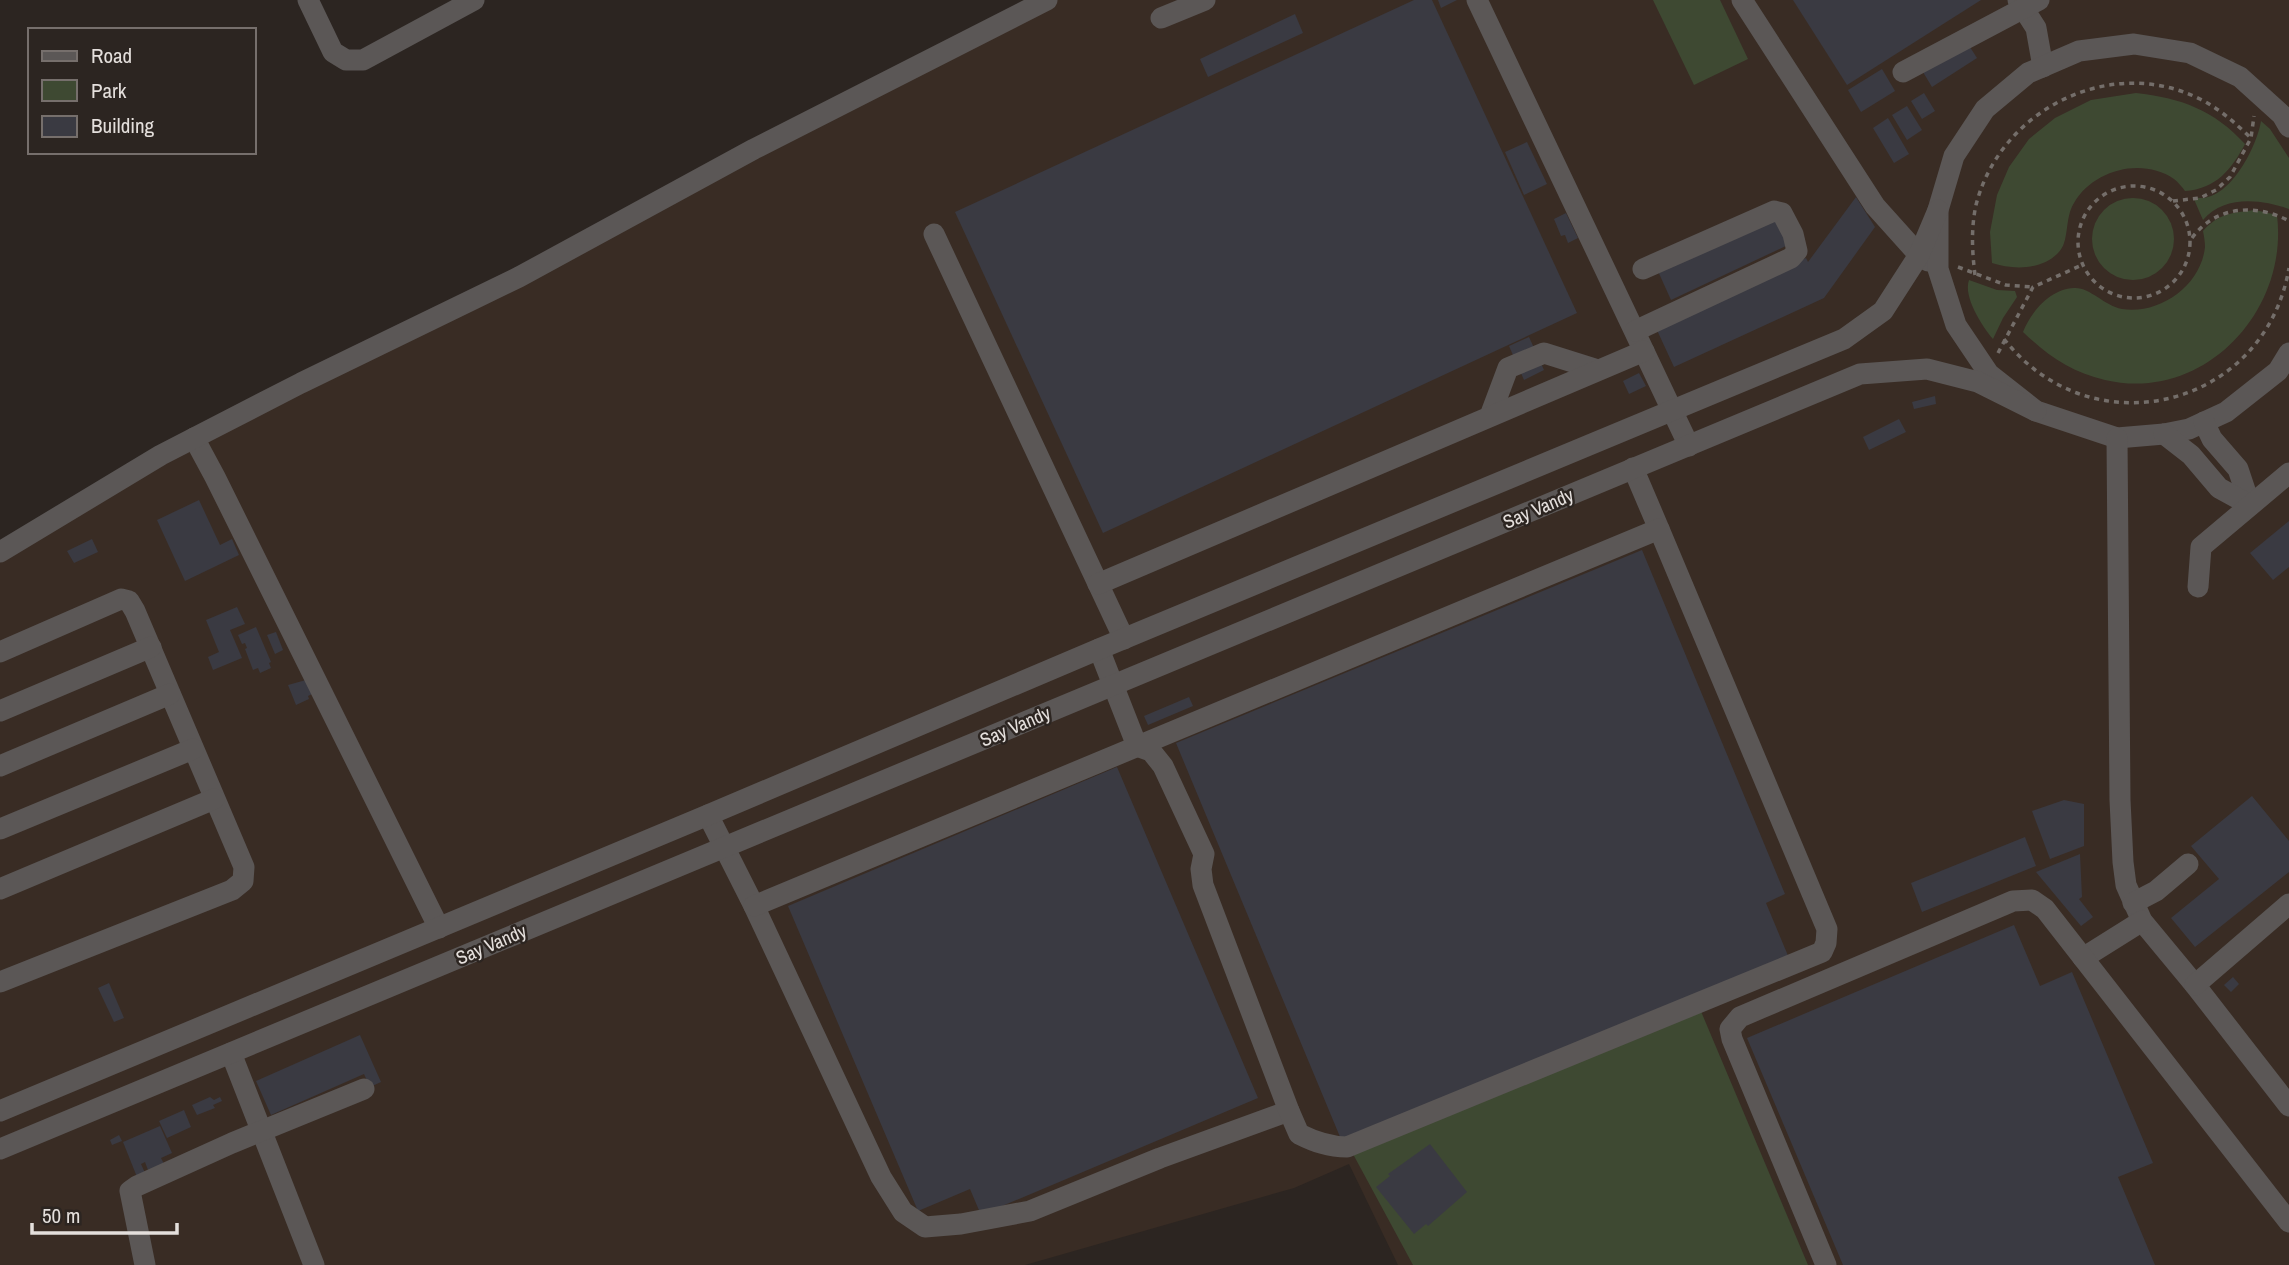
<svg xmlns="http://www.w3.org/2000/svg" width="2289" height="1265" font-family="'Archivo Narrow',sans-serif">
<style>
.built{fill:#392c24}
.green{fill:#3e4932}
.building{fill:#3a3a42}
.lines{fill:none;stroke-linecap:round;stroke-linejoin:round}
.path{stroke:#746e6a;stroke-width:3.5;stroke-dasharray:5 5;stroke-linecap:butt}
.minor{stroke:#5b5756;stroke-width:21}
.labels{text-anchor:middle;stroke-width:5;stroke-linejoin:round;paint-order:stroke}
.street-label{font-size:19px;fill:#e4dfdc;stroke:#2c2521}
</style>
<rect width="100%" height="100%" fill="#2c2521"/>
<polygon class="built" points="1053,0 2289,0 2289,1265 1398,1265 1349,1164 1294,1188 1025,1265 0,1265 0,549"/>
<g class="green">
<polygon points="1653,0 1720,0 1748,59 1694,85"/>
<path d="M2136,93c45,5 78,17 109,51 -13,25 -29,45 -60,47 -3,-4 -7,-9 -11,-12 -32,-22 -81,-9 -100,24 -10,16 -4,39 -16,50 -16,17 -45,17 -66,10l-2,-31 7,-37 12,-28 20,-28 26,-21 36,-18z"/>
<path d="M2261,121l9,8 19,29v51c-28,-10 -65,-14 -86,11l-10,-23c34,10 64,-50 68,-76z"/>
<circle cx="2133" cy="239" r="41"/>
<path d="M2255,210l22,5c12,97 -74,188 -172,165 -34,-8 -57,-24 -82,-48 8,-20 27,-43 51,-44 16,-1 29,17 48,21 37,6 79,-23 83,-62 0,-5 -1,-11 -2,-16 16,-18 29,-18 52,-21z"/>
<path d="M1969,280l28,10 18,1 2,6 -14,21 -10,21c-11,-13 -30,-42 -24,-59z"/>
<polygon points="1700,1009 1808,1265 1413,1265 1353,1154"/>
</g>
<g class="building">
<polygon points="1414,0 1432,0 1577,313 1103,533 955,212"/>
<polygon points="1438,0 1457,0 1441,8"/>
<polygon points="1793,0 1981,0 1847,85"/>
<polygon points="1295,14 1303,33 1208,77 1200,59"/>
<polygon points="1968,44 1977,58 1932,87 1923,72"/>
<polygon points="1882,69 1895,91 1861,112 1848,90"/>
<polygon points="1924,93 1935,111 1922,119 1911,101"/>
<polygon points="1907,106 1922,130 1907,140 1892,115"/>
<polygon points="1888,118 1909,154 1894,163 1873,128"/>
<polygon points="1527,142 1547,184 1524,195 1505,152"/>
<polygon points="1856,197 1875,227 1824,298 1674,367 1656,328 1806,258 1808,262"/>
<polygon points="1566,213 1578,238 1568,243 1565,235 1561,236 1554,219"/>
<polygon points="1775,213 1790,244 1671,300 1657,269"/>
<polygon points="1529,337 1544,370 1524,380 1509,346"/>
<polygon points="1639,373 1646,386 1629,394 1623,381"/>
<polygon points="1935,396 1936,404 1914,409 1912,402"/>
<polygon points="1899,419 1906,432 1869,450 1863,437"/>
<polygon points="199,500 220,545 232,539 239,555 185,581 157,520"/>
<polygon points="2289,521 2289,567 2273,580 2250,553"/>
<polygon points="92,539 98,552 74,563 67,551"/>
<polygon points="1642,550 1785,894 1766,903 1789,958 1343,1144 1176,743"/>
<polygon points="237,607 245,624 230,630 242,658 213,670 208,657 219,652 206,620"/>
<polygon points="256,627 271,662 269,663 271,668 260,673 258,668 253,670 245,649 247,648 245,643 242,644 238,635"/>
<polygon points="276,632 283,650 275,654 267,635"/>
<polygon points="306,680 312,694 308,696 309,699 296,705 288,685"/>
<polygon points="1189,697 1193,706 1148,725 1144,716"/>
<polygon points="1117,767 1258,1098 981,1215 970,1189 918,1211 788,906"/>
<polygon points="2252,796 2289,841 2289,872 2195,947 2171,918 2219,879 2191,846"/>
<polygon points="2064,800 2084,804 2084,846 2050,859 2032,811"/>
<polygon points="2025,837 2036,866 1922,912 1911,883"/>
<polygon points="2080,854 2082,897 2079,899 2093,917 2081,926 2036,872"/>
<polygon points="2014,925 2040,986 2072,972 2153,1163 2118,1177 2155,1265 1843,1265 1747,1038"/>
<polygon points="2233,977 2239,984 2231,992 2224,985"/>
<polygon points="109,983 124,1018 114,1022 98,988"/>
<polygon points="360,1035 381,1082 370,1087 364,1074 271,1115 256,1081"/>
<polygon points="210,1097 214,1100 220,1097 222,1101 213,1105 215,1108 197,1115 192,1105"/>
<polygon points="184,1110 191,1127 167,1138 159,1121"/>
<polygon points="160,1126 172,1153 161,1158 164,1164 148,1170 145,1162 141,1164 145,1173 137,1177 123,1142"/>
<polygon points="119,1135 122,1141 112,1145 110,1140"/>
<polygon points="1430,1144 1467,1192 1428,1226 1426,1224 1414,1234 1376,1187 1390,1176 1388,1174"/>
</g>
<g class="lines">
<g class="path">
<circle cx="2134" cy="242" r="56"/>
<polyline points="2173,201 2200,198 2216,190 2230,177 2251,138 2254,116"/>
<path d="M2192,238c23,-32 64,-35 97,-17"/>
<polyline points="1958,267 2006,285 2033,287"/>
<path d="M1975,275c-3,-24 -4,-47 1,-70 24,-95 134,-151 224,-106 20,10 35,24 51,39"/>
<path d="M2004,339c88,112 261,69 285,-71"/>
<polyline points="1998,353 2033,287 2082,265"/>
</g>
<g class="minor">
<polyline points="308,0 333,52 346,60 363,60 474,0"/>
<polyline points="1477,0 1689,446"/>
<polyline points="1742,0 1875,206 1919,255 1928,261"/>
<polyline points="2018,0 2036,28 2043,67"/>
<polyline points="1161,18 1205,0"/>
<polyline points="1903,72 2039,0"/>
<polyline points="2289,127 2282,115 2240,77 2190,53 2134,44 2079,51 2028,73 1985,109 1954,156 1938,210 1938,269 1956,325 1989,374 2036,411 2117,438 2164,434 2189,429 2226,412 2278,371 2289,353"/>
<polyline points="934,234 1124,639"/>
<polyline points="1635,331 1791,258 1797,251 1793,234 1782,213 1774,211 1643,269"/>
<polyline points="1490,416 1508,368 1544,353 1598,370"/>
<polyline points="2204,422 2212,439 2238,469 2250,505"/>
<polyline points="2164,434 2191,455 2219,488 2250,505"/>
<polyline points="194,438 215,477 439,928"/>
<polyline points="2117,438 2120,800 2123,862 2126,885 2142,921 2195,985 2289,1106"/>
<polyline points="1633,468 1659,529"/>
<polyline points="0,552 161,455 301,383 519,277 754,149 1047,0"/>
<polyline points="1098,584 1644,351"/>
<polyline points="2198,587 2201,547 2289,473"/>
<polyline points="0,652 121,599 129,601 135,611 244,867 243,881 232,890 0,982"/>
<polyline points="0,711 151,647"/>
<polyline points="0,766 170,694"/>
<polyline points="708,815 754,906 881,1177 903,1212 925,1227 961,1224 1030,1211 1160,1158 1289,1111"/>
<polyline points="0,829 193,749"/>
<polyline points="0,889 214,799"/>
<polyline points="2133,903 2156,891 2188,864"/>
<path d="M754,906c301,-127 603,-252 905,-377l168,400 -1,14 -4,9 -475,195c-18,0 -32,-5 -48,-13l-10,-23 -86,-226 -2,-16 3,-15 -41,-88 -12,-15 -14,-5 -38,-97"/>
<polyline points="2083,958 2142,921"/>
<polyline points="2195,985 2289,904"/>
<polyline points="231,1053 314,1265"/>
<polyline points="0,1111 708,815 1099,649 1844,339 1883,311 1919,255 1938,210"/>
<polyline points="0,1149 1860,374 1927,369 1978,382 2036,411"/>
<polyline points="145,1265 130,1191 137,1186 232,1143 364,1089"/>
<polyline points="1826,1265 1732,1039 1730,1029 1740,1017 2013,901 2032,900 2045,909 2289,1222"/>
</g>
</g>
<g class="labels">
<g class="street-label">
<text transform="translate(1538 508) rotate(-23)" y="7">Say Vandy</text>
<text transform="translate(1015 726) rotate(-23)" y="7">Say Vandy</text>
<text transform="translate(491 944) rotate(-23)" y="7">Say Vandy</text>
</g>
</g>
<rect x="28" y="28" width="228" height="126" fill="#2c2521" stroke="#766f6c" stroke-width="2"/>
<rect x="42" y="51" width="35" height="10" fill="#5b5756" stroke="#766f6c" stroke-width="2"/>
<text x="91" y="63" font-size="21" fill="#e4dfdc">Road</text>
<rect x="42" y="80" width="35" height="21" fill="#3e4932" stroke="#766f6c" stroke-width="2"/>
<text x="91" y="98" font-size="21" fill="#e4dfdc">Park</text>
<rect x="42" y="116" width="35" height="21" fill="#3a3a42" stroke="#766f6c" stroke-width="2"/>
<text x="91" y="133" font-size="21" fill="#e4dfdc">Building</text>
<path d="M32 1223v10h145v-10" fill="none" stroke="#e4dfdc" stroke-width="3.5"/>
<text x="42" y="1223" font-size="21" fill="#e4dfdc" stroke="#2c2521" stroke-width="5" paint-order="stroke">50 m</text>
</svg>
